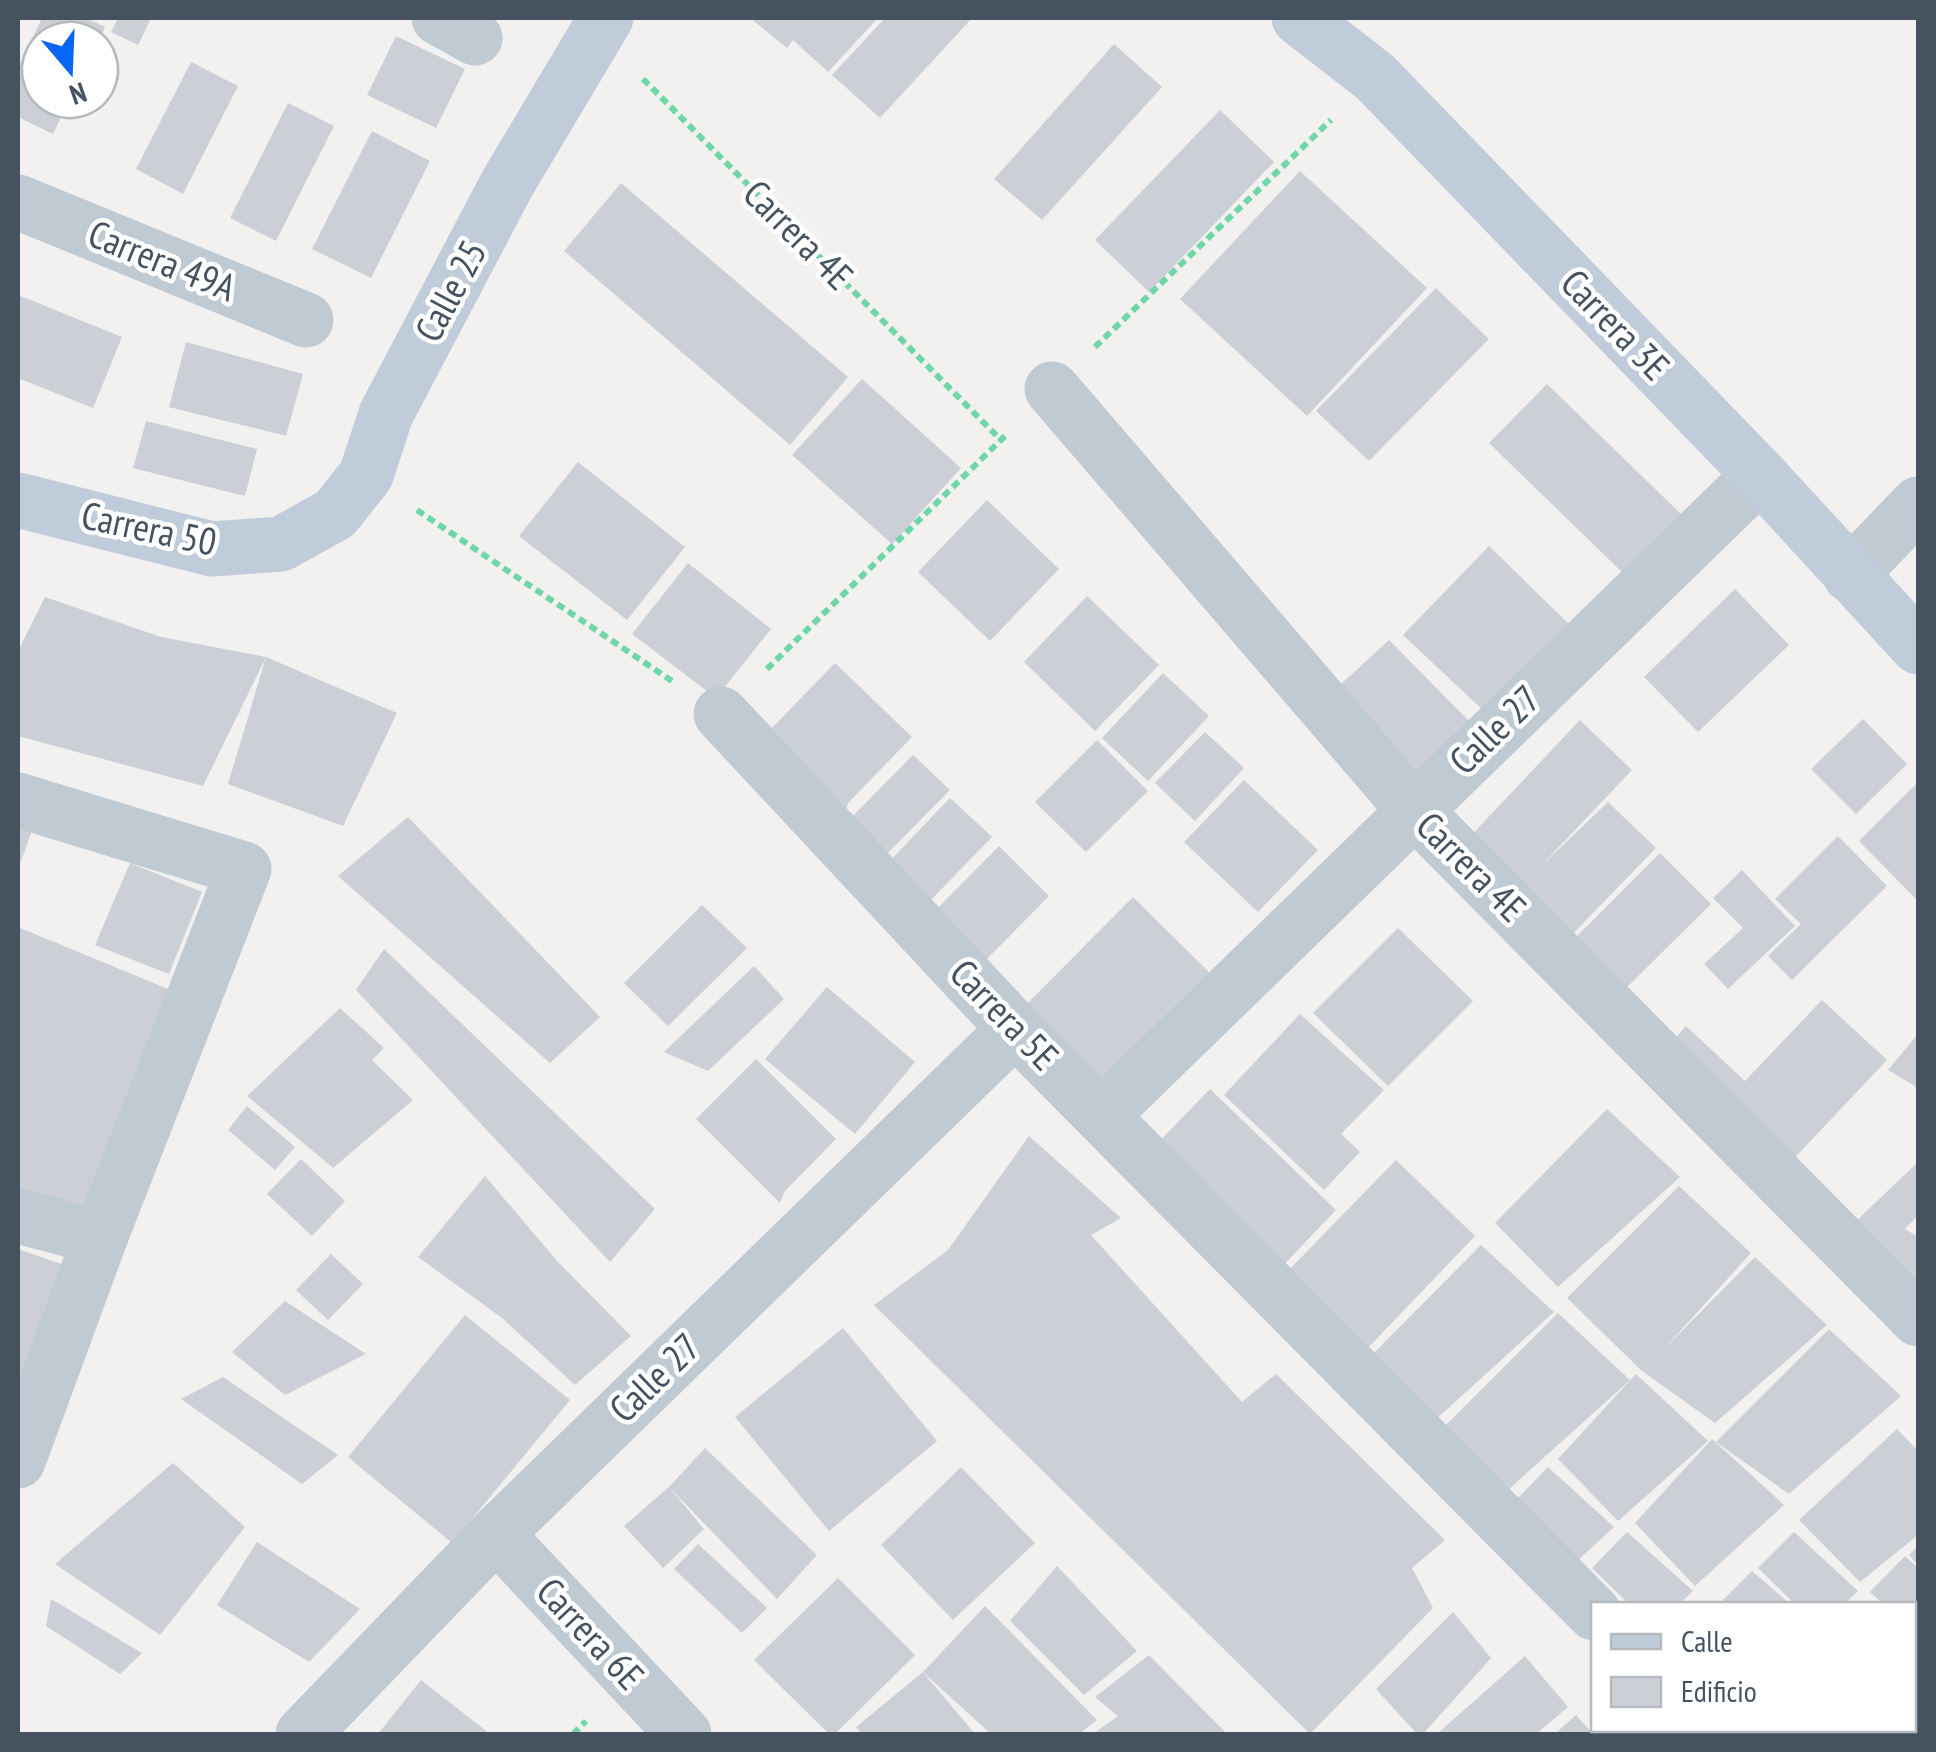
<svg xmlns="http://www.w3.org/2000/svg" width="1936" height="1752" font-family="'PT Sans Narrow',sans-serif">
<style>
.building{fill:#cccfd6}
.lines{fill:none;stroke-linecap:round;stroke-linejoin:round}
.path{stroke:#6fd6a7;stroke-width:6;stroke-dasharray:8 5;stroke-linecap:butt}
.street{stroke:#bfcad3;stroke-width:55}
.secondary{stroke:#c1ccdb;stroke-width:55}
.labels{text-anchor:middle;stroke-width:9;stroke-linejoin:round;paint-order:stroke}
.street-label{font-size:38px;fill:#465260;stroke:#fff}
</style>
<rect width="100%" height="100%" fill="#f3f0f0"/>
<g class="building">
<polygon points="42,18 86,18 105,27 99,40 40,40 40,100 69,100 53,134 18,117 18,68"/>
<polygon points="118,18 151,18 138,45 111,32"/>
<polygon points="750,18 878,18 828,72 793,40 787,48"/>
<polygon points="885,18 972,18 880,118 832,75"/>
<polygon points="396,36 465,69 436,128 367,95"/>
<polygon points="1114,44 1162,87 1042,220 994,179"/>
<polygon points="191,62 238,86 183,194 136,169"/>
<polygon points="288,103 334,126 276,241 230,218"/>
<polygon points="1220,110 1274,162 1149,292 1095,240"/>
<polygon points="372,131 430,161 371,278 312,249"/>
<polygon points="1300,171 1427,288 1307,416 1180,299"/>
<polygon points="621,183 848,377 790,445 564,251"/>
<polygon points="1436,288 1489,339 1369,461 1316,411"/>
<polygon points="18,295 122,337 93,408 18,378"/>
<polygon points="186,342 303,374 286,436 169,407"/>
<polygon points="862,379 961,468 892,544 792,455"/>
<polygon points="1547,384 1682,515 1624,574 1489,443"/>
<polygon points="146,421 257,449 245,496 133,468"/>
<polygon points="578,462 685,547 627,620 519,536"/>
<polygon points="987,500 1059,569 990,641 918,572"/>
<polygon points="1489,546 1573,628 1488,715 1403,635"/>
<polygon points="688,563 771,629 716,698 632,634"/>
<polygon points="1735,589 1789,645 1698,732 1644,677"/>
<polygon points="1087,596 1159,665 1095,731 1024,662"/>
<polygon points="45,597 161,637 266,657 203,786 18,736 18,651"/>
<polygon points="1389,640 1480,732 1411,792 1325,699"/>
<polygon points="266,657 397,713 343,826 228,784"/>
<polygon points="835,663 912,737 848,803 845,814 765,735"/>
<polygon points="1163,673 1209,716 1148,781 1102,738"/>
<polygon points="1863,719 1907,764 1856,814 1811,769"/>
<polygon points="1580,720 1632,770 1539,868 1608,802 1656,848 1563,944 1463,844"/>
<polygon points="1205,732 1244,768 1195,821 1155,783"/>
<polygon points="1097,740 1148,791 1086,852 1035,802"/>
<polygon points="913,755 950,790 882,859 845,824"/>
<polygon points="1244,780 1318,850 1258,912 1184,842"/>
<polygon points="1918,782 1918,901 1859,841"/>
<polygon points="950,798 992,837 923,908 882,869"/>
<polygon points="18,809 37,816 18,870"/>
<polygon points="408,817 600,1017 550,1063 338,876"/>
<polygon points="1838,836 1887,886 1792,980 1768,956 1801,924 1775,899"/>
<polygon points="999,846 1049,896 977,969 926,920"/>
<polygon points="1660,853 1711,904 1618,996 1567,946"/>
<polygon points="130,863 202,892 169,974 95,945"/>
<polygon points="1742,870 1795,926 1728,989 1704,964 1743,928 1713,898"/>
<polygon points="1133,897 1212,975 1092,1096 1013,1018"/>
<polygon points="702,905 747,948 668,1026 624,983"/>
<polygon points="18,927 175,992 76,1223 18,1208"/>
<polygon points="1398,928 1473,1001 1388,1086 1313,1013"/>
<polygon points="384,949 655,1209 610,1262 356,990"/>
<polygon points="754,966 784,999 708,1071 664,1052"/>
<polygon points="827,987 915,1062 855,1134 765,1059"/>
<polygon points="1822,1000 1887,1060 1784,1169 1661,1054 1686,1026 1745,1081"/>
<polygon points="340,1008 384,1048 372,1060 413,1100 333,1168 247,1096"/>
<polygon points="1300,1014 1384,1090 1341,1134 1360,1152 1324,1190 1224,1095"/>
<polygon points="1918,1034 1918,1088 1888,1070"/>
<polygon points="756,1059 836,1139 784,1192 780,1203 696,1119"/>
<polygon points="1210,1089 1336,1210 1275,1274 1148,1153"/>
<polygon points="247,1106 295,1147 275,1170 228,1130"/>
<polygon points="1607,1109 1680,1177 1558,1287 1495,1223"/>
<polygon points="1029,1136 1121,1218 1091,1235 1242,1402 1276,1374 1445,1540 1412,1568 1433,1608 1310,1734 874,1305 948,1250"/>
<polygon points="301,1159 345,1201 312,1236 267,1194"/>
<polygon points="1396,1160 1475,1236 1363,1353 1283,1276"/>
<polygon points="1918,1162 1918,1215 1905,1229 1918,1237 1918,1290 1851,1226"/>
<polygon points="485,1176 558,1262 631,1336 575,1385 502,1318 418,1257"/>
<polygon points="1679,1186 1751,1253 1663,1350 1755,1257 1827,1325 1715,1423 1642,1371 1567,1298"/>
<polygon points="1481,1245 1554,1312 1433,1422 1369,1358"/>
<polygon points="18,1249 67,1266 18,1409"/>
<polygon points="331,1254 363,1284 328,1320 296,1290"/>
<polygon points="285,1301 366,1354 285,1395 232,1352"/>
<polygon points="1558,1313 1630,1380 1508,1490 1445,1426"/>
<polygon points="465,1315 570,1400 452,1543 348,1457"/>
<polygon points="843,1328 937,1441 829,1531 735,1417"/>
<polygon points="1829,1329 1901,1396 1789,1494 1716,1442"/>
<polygon points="1636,1374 1708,1441 1618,1521 1558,1459"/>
<polygon points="223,1377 338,1455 302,1484 181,1399"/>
<polygon points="1897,1429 1918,1451 1918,1535 1860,1582 1799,1520"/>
<polygon points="1712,1439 1784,1505 1695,1586 1635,1523"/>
<polygon points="705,1448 817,1555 777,1599 669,1487"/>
<polygon points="173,1463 245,1527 160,1635 55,1564"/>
<polygon points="961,1467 1035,1543 953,1620 881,1545"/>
<polygon points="1548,1467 1614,1527 1573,1565 1513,1503"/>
<polygon points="669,1487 704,1529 663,1568 624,1526"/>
<polygon points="1627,1532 1693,1591 1679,1604 1629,1604 1592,1568"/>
<polygon points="1794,1532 1858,1591 1844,1604 1795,1604 1758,1568"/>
<polygon points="257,1542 360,1609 309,1662 217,1605"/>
<polygon points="698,1544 767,1608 742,1633 674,1569"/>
<polygon points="1918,1545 1918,1565 1909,1555"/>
<polygon points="1905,1556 1918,1568 1918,1641 1914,1636 1914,1604 1883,1604 1870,1592"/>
<polygon points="1057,1566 1137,1651 1084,1695 1010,1621"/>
<polygon points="1752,1571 1790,1604 1719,1604"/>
<polygon points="838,1578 915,1655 835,1734 829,1734 754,1660"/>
<polygon points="51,1599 142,1653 120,1674 46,1626"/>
<polygon points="985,1606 1097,1720 1079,1734 991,1734 923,1672"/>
<polygon points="1453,1612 1491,1658 1423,1734 1417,1734 1376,1689"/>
<polygon points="1914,1643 1918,1647 1918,1668 1914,1672"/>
<polygon points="1149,1655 1227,1734 1093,1734 1118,1716 1095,1697"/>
<polygon points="1525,1656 1568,1707 1536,1734 1437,1734"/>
<polygon points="923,1672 975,1734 862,1734 856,1727"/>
<polygon points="421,1680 490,1734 378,1734"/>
<polygon points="1918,1706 1918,1731 1914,1727 1914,1711"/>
<polygon points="1576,1715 1593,1734 1555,1734"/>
<polygon points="1756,1730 1833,1730 1838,1734 1761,1734"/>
</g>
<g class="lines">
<g class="path">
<polyline points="643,79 1001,440"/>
<polyline points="1095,347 1331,120"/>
<polyline points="417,510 672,681"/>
<polyline points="767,669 1008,433"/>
<polyline points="573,1734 586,1721"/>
</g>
<g class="street">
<polyline points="439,18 475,38"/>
<polyline points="18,202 306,320"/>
<polyline points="1052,389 1413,809 1918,1319"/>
<polyline points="1850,575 1918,504"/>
<polyline points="721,714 1015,1029 1594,1613"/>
<polyline points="18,800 244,869 100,1238 18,1216"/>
<polyline points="1103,1114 1760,475"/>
<polyline points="18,1461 100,1238"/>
<polyline points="496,1534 684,1734"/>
<polyline points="1708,1730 1712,1734"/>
<polyline points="303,1734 496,1534 1015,1029"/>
</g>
<g class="secondary">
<polyline points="1299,18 1375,77 1760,475 1918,647"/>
<polyline points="18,500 212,549 281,544 335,514 366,475 386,414 507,184 606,18"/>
</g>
</g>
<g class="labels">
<g class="street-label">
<text transform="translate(798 235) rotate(45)" y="13">Carrera 4E</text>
<text transform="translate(162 261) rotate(22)" y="13">Carrera 49A</text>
<text transform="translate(451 291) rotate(-62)" y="13">Calle 25</text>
<text transform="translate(1615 325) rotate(46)" y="13">Carrera 3E</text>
<text transform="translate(149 529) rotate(12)" y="13">Carrera 50</text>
<text transform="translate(1495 730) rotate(-44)" y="13">Calle 27</text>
<text transform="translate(1471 867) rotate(45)" y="13">Carrera 4E</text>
<text transform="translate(1004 1015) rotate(46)" y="13">Carrera 5E</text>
<text transform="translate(655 1378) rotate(-44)" y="13">Calle 27</text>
<text transform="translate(590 1634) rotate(47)" y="13">Carrera 6E</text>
</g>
</g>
<rect width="1936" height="1752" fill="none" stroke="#465260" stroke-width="40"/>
<rect x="1591" y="1602" width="325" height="130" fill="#ffffff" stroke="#b5babf" stroke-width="2.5"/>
<rect x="1611" y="1634" width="50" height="15" fill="#c1ccdb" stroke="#b5babf" stroke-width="2.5"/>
<text x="1681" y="1652" font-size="30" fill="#465260">Calle</text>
<rect x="1611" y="1677" width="50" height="30" fill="#cccfd6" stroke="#b5babf" stroke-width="2.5"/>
<text x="1681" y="1702" font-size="30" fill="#465260">Edificio</text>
<g transform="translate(70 70) rotate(161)"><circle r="48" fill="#ffffff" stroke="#b5babf" stroke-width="2.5"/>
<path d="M0-8L18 38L0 25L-18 38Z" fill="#0766f6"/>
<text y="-15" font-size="28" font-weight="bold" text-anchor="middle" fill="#465260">N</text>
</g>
</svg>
